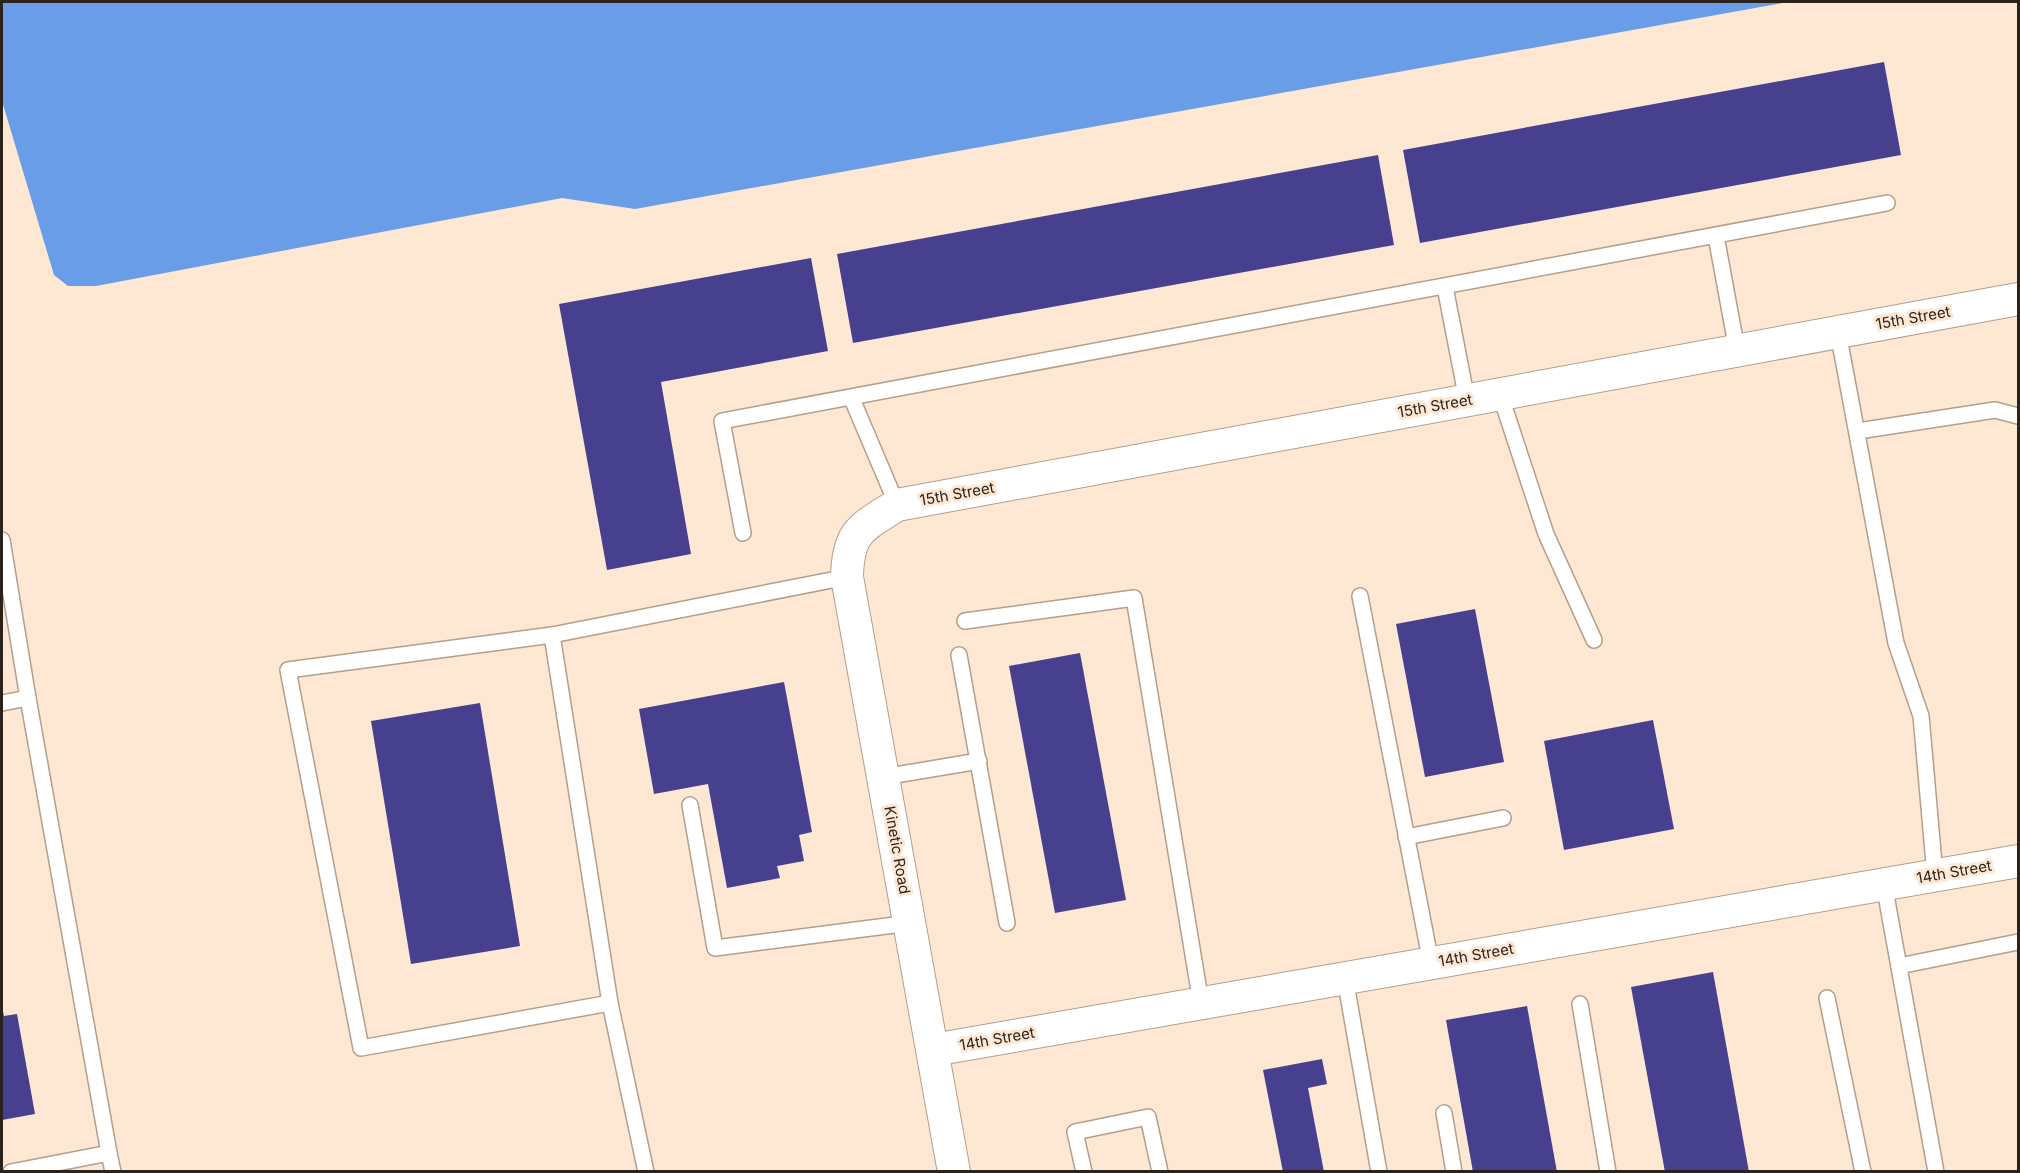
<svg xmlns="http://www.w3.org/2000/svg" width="2020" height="1173" font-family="Inter,sans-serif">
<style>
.water{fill:#699de8}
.building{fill:#47408f}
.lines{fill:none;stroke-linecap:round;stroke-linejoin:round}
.lane-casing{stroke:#b49e8c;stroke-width:18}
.street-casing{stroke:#b49e8c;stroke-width:34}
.lane{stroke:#fff;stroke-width:15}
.street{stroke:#fff;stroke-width:32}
.labels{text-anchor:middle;stroke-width:6;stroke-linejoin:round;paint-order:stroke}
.street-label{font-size:15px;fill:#2b231b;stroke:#fee7d3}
</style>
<rect width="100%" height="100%" fill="#fee7d3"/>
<polygon class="water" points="2,2 1788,2 635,209 562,198 96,286 68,286 54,275 2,101"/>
<g class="building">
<polygon points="1884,62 1901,155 1420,243 1403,150"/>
<polygon points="1378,155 1394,245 853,343 837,254"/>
<polygon points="811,258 828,351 661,382 691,554 607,570 559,304"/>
<polygon points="1475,609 1504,762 1425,777 1396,624"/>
<polygon points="1080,653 1126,900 1055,913 1009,666"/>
<polygon points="784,682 812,832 799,835 804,861 777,866 780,878 727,888 708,784 654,794 639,709"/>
<polygon points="480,703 520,946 411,964 371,721"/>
<polygon points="1653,720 1674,829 1564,850 1544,741"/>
<polygon points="1713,972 1749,1172 1665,1172 1631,987"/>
<polygon points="1527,1006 1557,1172 1473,1172 1446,1020"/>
<polygon points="2,1007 4,1016 17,1014 35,1114 2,1120"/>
<polygon points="1322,1059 1327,1084 1308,1088 1324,1172 1283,1172 1263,1070"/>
</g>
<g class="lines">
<defs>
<g id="lane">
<polyline points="1716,236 1737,350"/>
<polyline points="1445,287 1467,400"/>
<polyline points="1838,332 1896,643 1921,716 1935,875"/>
<polyline points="1500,394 1546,534 1594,640"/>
<polyline points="852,399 897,505"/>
<polyline points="1858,431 1995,410 2018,416"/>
<polyline points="743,533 722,421 1887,203"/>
<polyline points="2,540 28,698"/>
<polyline points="1360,596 1431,963"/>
<polyline points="965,621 1134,598 1201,1003"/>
<polyline points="552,635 288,670 361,1048 610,1003"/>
<polyline points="959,655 1007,923"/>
<polyline points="2,703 28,698 109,1153"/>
<polyline points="883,777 979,761"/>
<polyline points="690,805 715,948 910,923"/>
<polyline points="1406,837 1503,818"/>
<polyline points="1884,884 1936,1172"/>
<polyline points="1899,966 2018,942"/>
<polyline points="1345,978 1379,1172"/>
<polyline points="1827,998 1863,1172"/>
<polyline points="1580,1004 1608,1172"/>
<polyline points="1444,1113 1454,1172"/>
<polyline points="11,1172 109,1153 113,1172"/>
<polyline points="646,1172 610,1003 552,635 847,577"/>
<polyline points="1084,1172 1075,1132 1148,1117 1160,1172"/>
</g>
<g id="street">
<polyline points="933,1050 2018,861"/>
<path d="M954,1172l-107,-595c1,-46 14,-49 50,-72l1121,-206"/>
</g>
</defs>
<use href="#lane" class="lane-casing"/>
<use href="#street" class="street-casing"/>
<use href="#lane" class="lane"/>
<use href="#street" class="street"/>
</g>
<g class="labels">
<g class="street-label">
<text transform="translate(1913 318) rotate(-10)" y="5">15th Street</text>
<text transform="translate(1435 406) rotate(-10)" y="5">15th Street</text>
<text transform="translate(957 494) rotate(-10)" y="5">15th Street</text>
<text transform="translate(897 850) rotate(80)" y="5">Kinetic Road</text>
<text transform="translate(1954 872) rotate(-10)" y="5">14th Street</text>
<text transform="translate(1476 955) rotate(-10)" y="5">14th Street</text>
<text transform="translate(997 1039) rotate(-10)" y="5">14th Street</text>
</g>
</g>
<rect width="2020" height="1173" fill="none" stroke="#2b231b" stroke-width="6"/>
</svg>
